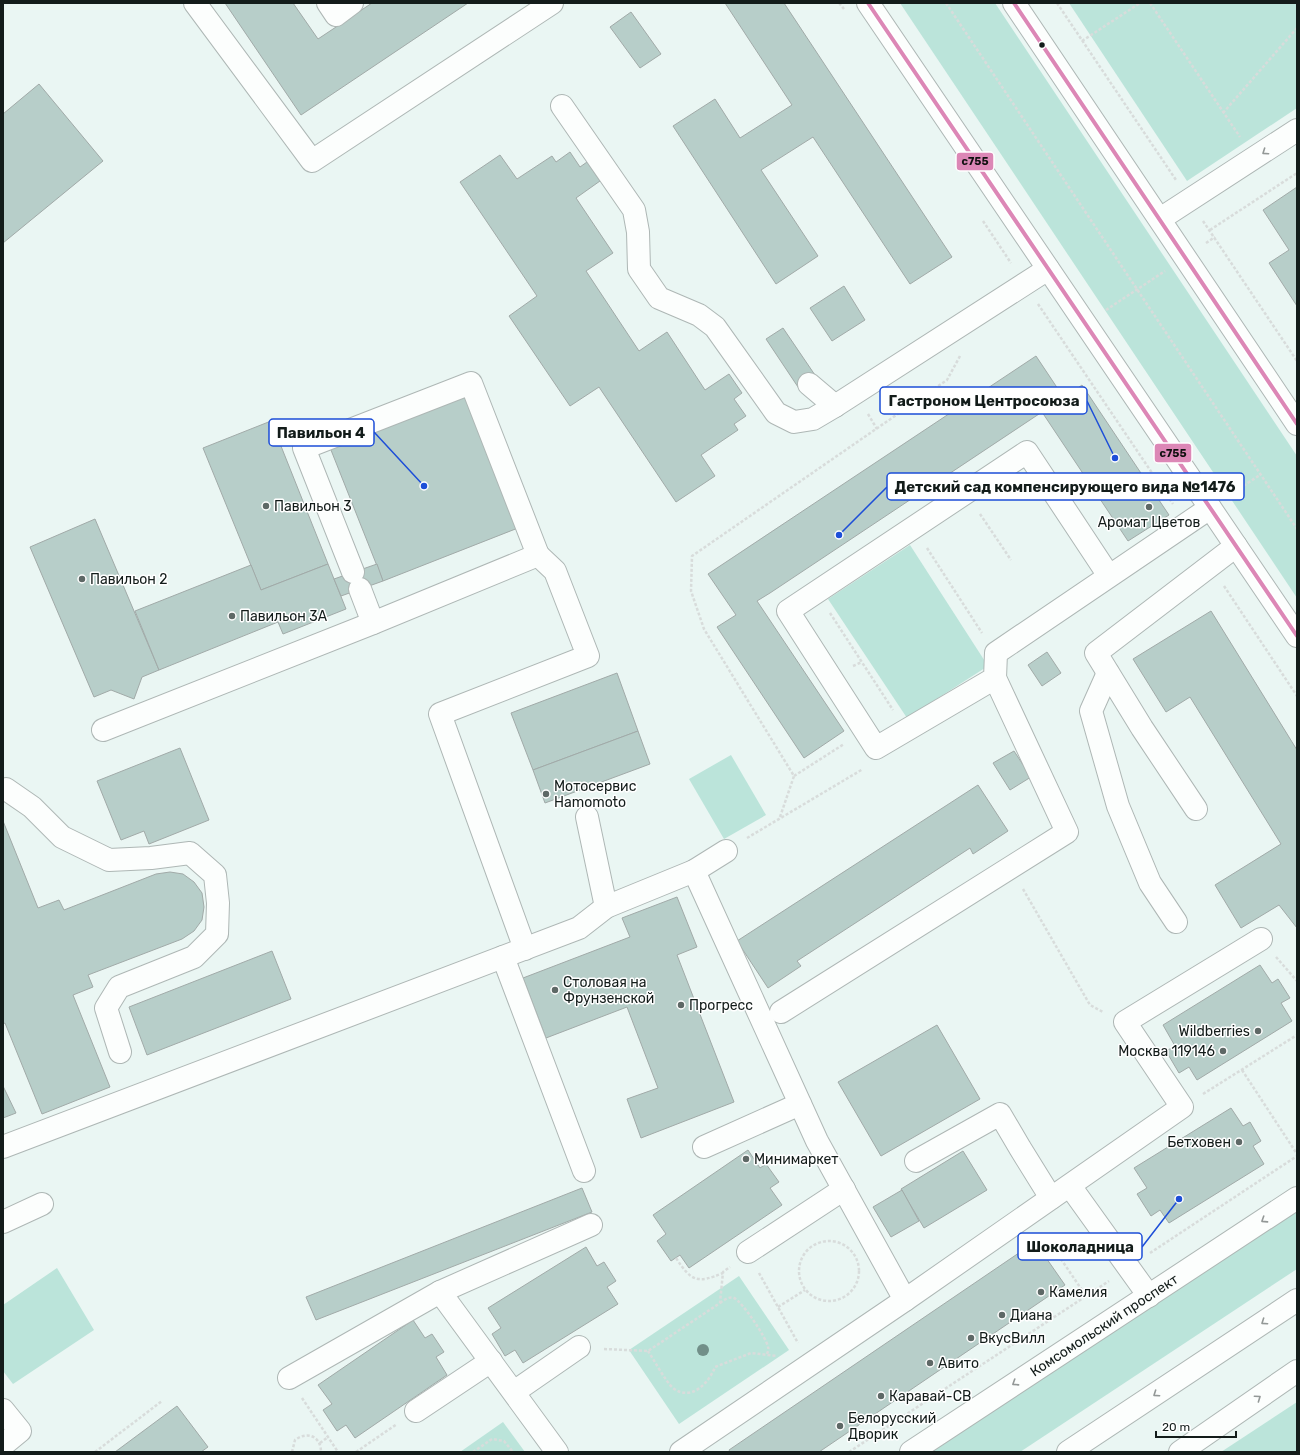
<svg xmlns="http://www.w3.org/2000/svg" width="1300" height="1455" font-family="Rubik,sans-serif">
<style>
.green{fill:#bbe4da}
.building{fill:#b7cec9;stroke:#a1aaa8}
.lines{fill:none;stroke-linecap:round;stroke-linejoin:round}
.minor-casing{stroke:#aeb7b5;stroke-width:24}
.major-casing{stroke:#aeb7b5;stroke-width:24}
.path{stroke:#d8dcdb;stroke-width:2.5;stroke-dasharray:3 2;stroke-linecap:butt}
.minor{stroke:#fcfefd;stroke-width:22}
.major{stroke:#fcfefd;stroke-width:22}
.bus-1-casing{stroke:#fff;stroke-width:7}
.bus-1{stroke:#dc87b6;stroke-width:4}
.tree{fill:#728f89}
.oneway{stroke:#939897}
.bus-dot{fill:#131c1a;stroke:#fff;stroke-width:1.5}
.poi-dot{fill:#5e6866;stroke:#fff;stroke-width:1.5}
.labels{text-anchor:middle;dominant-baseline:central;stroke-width:3;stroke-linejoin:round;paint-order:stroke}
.poi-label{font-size:14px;fill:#131c1a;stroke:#fff;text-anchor:start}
.street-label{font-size:14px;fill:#131c1a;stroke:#fff}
.leader{fill:none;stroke:#1d4ed8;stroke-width:1.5}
.callout-dot{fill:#1d4ed8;stroke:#fff;stroke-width:1.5}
.callout{fill:#fff;stroke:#1d4ed8;stroke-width:1.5}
.callout-label{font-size:15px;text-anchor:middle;font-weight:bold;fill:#131c1a}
.line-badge{stroke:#fff;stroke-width:1.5}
.pale-badge-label{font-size:11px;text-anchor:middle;font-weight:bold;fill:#111}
</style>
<rect width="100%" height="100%" fill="#eaf6f3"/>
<!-- green -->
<g class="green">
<polygon points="900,3 995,3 1297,456 1297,598"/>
<polygon points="1069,3 1297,3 1297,108 1187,181"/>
<polygon points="910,545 988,666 907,718 828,599"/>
<polygon points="731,755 766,815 724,839 689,779"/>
<polygon points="1297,1206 1297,1269 1020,1452 927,1452"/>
<polygon points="57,1268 94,1330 13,1384 3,1371 3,1305"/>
<polygon points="739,1276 789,1350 679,1424 629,1350"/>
<polygon points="1297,1402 1297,1452 1221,1452"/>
<polygon points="503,1422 525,1452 460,1452"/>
</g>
<!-- building -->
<g class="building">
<polygon points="225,3 293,3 318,39 372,3 468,3 301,115"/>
<polygon points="725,3 784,3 952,257 910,284 813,137 761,170 818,256 776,284 673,126 715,99 740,138 792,105"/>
<polygon points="631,12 661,54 640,68 610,27"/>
<polygon points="39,84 103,161 3,243 3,114"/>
<polygon points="570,152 580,167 587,162 600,181 576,198 613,253 586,271 639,351 667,332 705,390 729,374 742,393 734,399 746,416 734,424 738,430 701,455 715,476 676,502 599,387 570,406 509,316 537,296 460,182 500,155 517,179 552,156 556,162"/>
<polygon points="1297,187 1297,306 1269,263 1289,250 1263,210"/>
<polygon points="844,286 865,320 832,341 810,308"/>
<polygon points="783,328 817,378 800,390 766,339"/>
<polygon points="1036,356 1064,398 1082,385 1169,515 1128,541 1042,412 770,593 757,601 844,731 804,758 717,627 736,615 708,574"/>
<polygon points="464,392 518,528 383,581 329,445"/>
<polygon points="271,421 328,564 261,590 203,448"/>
<polygon points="95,519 159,670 142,677 134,699 111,690 94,697 30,547"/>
<polygon points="328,564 346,609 283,634 278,622 159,670 135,611 251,565 261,590"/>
<polygon points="377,564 383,581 341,596 334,579"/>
<polygon points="1211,611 1297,750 1297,928 1279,905 1241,928 1215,885 1281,844 1190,697 1166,712 1133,659"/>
<polygon points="1047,652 1061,673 1042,686 1028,665"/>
<polygon points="617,673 638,731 533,770 511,713"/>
<polygon points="638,731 650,764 545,803 533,770"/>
<polygon points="180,748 209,820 149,844 144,831 121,840 97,781"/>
<polygon points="1014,751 1031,777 1010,790 993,763"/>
<polygon points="978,785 1008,831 973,854 970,848 880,907 797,961 801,966 768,988 737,941"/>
<polygon points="3,821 38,908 59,900 64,910 156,874 170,872 183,874 194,882 202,893 204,907 202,920 194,931 182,939 88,975 93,987 73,995 110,1087 42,1114 5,1023 3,1024"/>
<polygon points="677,897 697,947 677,955 734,1102 641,1138 627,1099 658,1088 627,1007 546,1038 523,978 630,937 622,918"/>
<polygon points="272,951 291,999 147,1055 129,1007"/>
<polygon points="1260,965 1272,983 1278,979 1290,998 1281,1003 1292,1021 1197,1080 1189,1067 1179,1073 1166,1051 1175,1046 1163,1025"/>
<polygon points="937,1025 980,1099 881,1156 838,1082"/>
<polygon points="3,1086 16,1113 3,1118"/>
<polygon points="1231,1108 1243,1126 1250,1122 1261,1141 1253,1146 1264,1164 1169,1223 1160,1210 1151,1216 1137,1194 1147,1188 1134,1168"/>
<polygon points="748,1150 760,1168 766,1164 779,1182 770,1188 782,1205 689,1268 680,1255 671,1261 657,1241 666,1234 653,1215"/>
<polygon points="963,1151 987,1190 924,1228 901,1189"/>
<polygon points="582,1188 592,1212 316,1320 306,1297"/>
<polygon points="902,1190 919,1221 891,1237 873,1207"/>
<polygon points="1035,1242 1065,1285 819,1452 730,1452 729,1450"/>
<polygon points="586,1247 597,1266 604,1262 616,1281 607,1287 618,1304 523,1363 515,1350 505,1356 492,1334 501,1328 488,1308"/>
<polygon points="413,1320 425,1338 432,1334 444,1352 436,1357 447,1375 355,1438 346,1425 337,1431 323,1410 332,1404 318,1385"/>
<polygon points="177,1406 208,1447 201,1452 115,1452"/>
</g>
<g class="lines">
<!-- minor casing -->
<g class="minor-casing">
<g id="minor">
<polyline points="195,3 312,161 552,3"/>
<polyline points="328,3 336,15 352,3"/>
<polyline points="868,3 1297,636"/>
<polyline points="1014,3 1297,424"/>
<polyline points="562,106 634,210 638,232 639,269 659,298 699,315 715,327 776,413 794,422 813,419 835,406 1048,269"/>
<polyline points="1160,219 1297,130"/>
<polyline points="809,384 835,406"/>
<polyline points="1109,576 1027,452 788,611 876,748 995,678 996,653 1210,508"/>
<polyline points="360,589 373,623"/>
<polyline points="1108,673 1091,711 1118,806 1150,883 1176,922"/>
<polyline points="103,730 373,623 538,555 471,383 304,448 353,572"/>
<polyline points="3,790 6,789 32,807 62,837 109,860 151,858 190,853 215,875 218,903 217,934 194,957 119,987 106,1008 120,1052"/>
<polyline points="1196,809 1142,728 1096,653 1236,546"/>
<polyline points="587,817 606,907"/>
<polyline points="694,871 817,1141 905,1300"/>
<polyline points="525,949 440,714 588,656 555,571 538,555"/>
<polyline points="503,957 584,1171"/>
<polyline points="781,1012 1067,832 995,678"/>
<polyline points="3,1147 579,928 606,907 694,871 726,851"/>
<polyline points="704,1147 800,1104"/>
<polyline points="916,1161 1000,1114 1020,1148 1051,1198"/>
<polyline points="1070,1186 1149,1296"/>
<polyline points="3,1222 42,1204"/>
<polyline points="748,1252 844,1189"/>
<polyline points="440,1292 557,1452"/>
<polyline points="289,1378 440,1292 591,1225"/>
<polyline points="514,1392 579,1347"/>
<polyline points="3,1410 20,1431 3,1445"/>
<polyline points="416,1411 491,1361"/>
<polyline points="681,1452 905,1300 1182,1107 1125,1022 1261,939"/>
<path id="s1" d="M911 1452 1297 1198"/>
</g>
</g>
<!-- major casing -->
<g class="major-casing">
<g id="major">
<polyline points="1068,1452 1297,1300"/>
<polyline points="1180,1452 1297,1371"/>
</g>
</g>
<!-- path -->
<g class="path">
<polyline points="839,3 844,9"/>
<polyline points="946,3 1297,529"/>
<polyline points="1057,3 1176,180"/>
<polyline points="1150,3 1240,137"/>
<polyline points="1082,41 1140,3"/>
<polyline points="1223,113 1297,28"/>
<polyline points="983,221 1011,263"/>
<polyline points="1203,221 1297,361"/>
<polyline points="1210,230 1297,173"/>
<polyline points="1206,243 1215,237"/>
<polyline points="1038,304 1173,504"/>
<polyline points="1106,310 1165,271"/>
<polyline points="868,414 877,429"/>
<polyline points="1231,494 1260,475"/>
<polyline points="980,514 1011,560"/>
<polyline points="927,548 982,633"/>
<polyline points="1224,586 1297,696"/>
<polyline points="830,613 893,710"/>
<polyline points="853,666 862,662"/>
<polyline points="794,776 844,744"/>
<polyline points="780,817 794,776 704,629 691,591 692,556 947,380 960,356"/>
<polyline points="747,838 863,769"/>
<polyline points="1023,889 1090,1005 1103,1012"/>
<polyline points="1276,957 1297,981"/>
<polyline points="1242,1070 1297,1154"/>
<polyline points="1203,1094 1297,1035"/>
<polyline points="1044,1234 1086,1296"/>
<circle cx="829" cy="1271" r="30"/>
<polyline points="1150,1253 1297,1156"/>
<path d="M676 1258C691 1281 697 1284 723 1273"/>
<polyline points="759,1273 798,1343"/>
<polyline points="3,1294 4,1294"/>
<path d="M720 1303C724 1300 729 1296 734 1298 742 1301 767 1339 768 1347 769 1349 768 1351 767 1354"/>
<polyline points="778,1307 805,1290"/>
<polyline points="604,1349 648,1351 720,1303 723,1272 730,1267"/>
<path d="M648 1351C654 1360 666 1382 673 1388 691 1402 709 1383 715 1367L751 1353 777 1356"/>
<polyline points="302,1398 338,1452"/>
<polyline points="320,1443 328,1437"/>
<polyline points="95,1452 162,1401"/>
<path d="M292 1452 295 1440C307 1431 321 1436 321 1452"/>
<polyline points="356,1452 397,1424"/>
<polyline points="473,1452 492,1439 504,1441 513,1452"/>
<polyline points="849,1452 1109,1281"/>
</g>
<!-- minor -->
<use href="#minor" class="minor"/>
<!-- major -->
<use href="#major" class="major"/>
<!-- bus-1 casing -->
<g class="bus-1-casing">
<g id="bus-1">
<polyline points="868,3 1297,636"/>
<polyline points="1014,3 1297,424"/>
</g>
</g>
<!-- bus-1 -->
<use href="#bus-1" class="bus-1"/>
</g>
<!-- trees -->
<circle class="tree" cx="703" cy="1350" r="6"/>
<!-- one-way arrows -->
<defs><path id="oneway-chevron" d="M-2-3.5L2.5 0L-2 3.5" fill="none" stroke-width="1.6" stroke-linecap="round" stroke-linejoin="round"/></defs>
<g class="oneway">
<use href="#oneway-chevron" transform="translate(1265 152) rotate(146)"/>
<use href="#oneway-chevron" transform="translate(1264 1220) rotate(147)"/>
<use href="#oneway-chevron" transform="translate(1264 1322) rotate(146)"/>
<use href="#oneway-chevron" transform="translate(1015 1383) rotate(147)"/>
<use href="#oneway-chevron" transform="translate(1156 1394) rotate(146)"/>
<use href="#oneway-chevron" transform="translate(1258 1398) rotate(-35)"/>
</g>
<!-- markers -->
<circle class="bus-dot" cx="1042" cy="45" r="3.5"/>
<g class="poi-dot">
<circle cx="266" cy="506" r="4"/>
<circle cx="1149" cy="507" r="4"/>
<circle cx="82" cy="579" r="4"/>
<circle cx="232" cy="616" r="4"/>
<circle cx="546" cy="794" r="4"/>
<circle cx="555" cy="990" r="4"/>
<circle cx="681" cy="1005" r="4"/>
<circle cx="1258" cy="1031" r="4"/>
<circle cx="1223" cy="1051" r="4"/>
<circle cx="1239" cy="1142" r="4"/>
<circle cx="746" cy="1159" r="4"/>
<circle cx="1041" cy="1292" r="4"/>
<circle cx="1002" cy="1315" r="4"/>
<circle cx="971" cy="1338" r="4"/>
<circle cx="930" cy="1363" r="4"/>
<circle cx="881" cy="1396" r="4"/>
<circle cx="840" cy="1426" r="4"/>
</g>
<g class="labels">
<!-- poi labels -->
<g class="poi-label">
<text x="274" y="506">Павильон 3</text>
<text x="1149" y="522" text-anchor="middle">Аромат Цветов</text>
<text x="90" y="579">Павильон 2</text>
<text x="240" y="616">Павильон 3А</text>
<text x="554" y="786">Мотосервис<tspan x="554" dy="16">Hamomoto</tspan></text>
<text x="563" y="982">Столовая на<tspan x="563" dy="16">Фрунзенской</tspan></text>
<text x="689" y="1005">Прогресс</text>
<text x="1250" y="1031" text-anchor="end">Wildberries</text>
<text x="1215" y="1051" text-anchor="end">Москва 119146</text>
<text x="1231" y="1142" text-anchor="end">Бетховен</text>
<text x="754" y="1159">Минимаркет</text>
<text x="1049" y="1292">Камелия</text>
<text x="1010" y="1315">Диана</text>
<text x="979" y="1338">ВкусВилл</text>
<text x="938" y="1363">Авито</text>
<text x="889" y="1396">Каравай-СВ</text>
<text x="848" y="1418">Белорусский<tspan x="848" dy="16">Дворик</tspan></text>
</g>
<!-- street labels -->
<g class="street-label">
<text stroke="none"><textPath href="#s1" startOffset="231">Комсомольский проспект</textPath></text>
</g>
</g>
<!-- callouts -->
<path class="leader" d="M1115 458L1087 401M424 486L374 432M839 535L887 487M1179 1199L1142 1247"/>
<g class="callout-dot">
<circle cx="1115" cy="458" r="4"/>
<circle cx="424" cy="486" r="4"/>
<circle cx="839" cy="535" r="4"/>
<circle cx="1179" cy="1199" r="4"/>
</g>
<g class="callout">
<rect x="880" y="387" width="207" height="27" rx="4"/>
<rect x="269" y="419" width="105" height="27" rx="4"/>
<rect x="887" y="473" width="357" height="27" rx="4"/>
<rect x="1018" y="1233" width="124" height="27" rx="4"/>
</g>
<g class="callout-label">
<text x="984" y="406">Гастроном Центросоюза</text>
<text x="321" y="438">Павильон 4</text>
<text x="1065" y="492">Детский сад компенсирующего вида №1476</text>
<text x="1080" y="1252">Шоколадница</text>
</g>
<g class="line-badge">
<rect x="956" y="152" width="38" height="19" rx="4" fill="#dc87b6"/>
<rect x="1154" y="443" width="38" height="20" rx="4" fill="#dc87b6"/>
</g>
<g class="pale-badge-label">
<text x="975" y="165">с755</text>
<text x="1173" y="457">с755</text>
</g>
<!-- border -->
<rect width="1300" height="1455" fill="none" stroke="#131c1a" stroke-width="8"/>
<!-- scale -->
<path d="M1156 1431v6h80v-6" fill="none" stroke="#131c1a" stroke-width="2"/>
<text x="1162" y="1431" font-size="12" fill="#131c1a" stroke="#ffffff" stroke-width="3" paint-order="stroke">20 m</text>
</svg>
